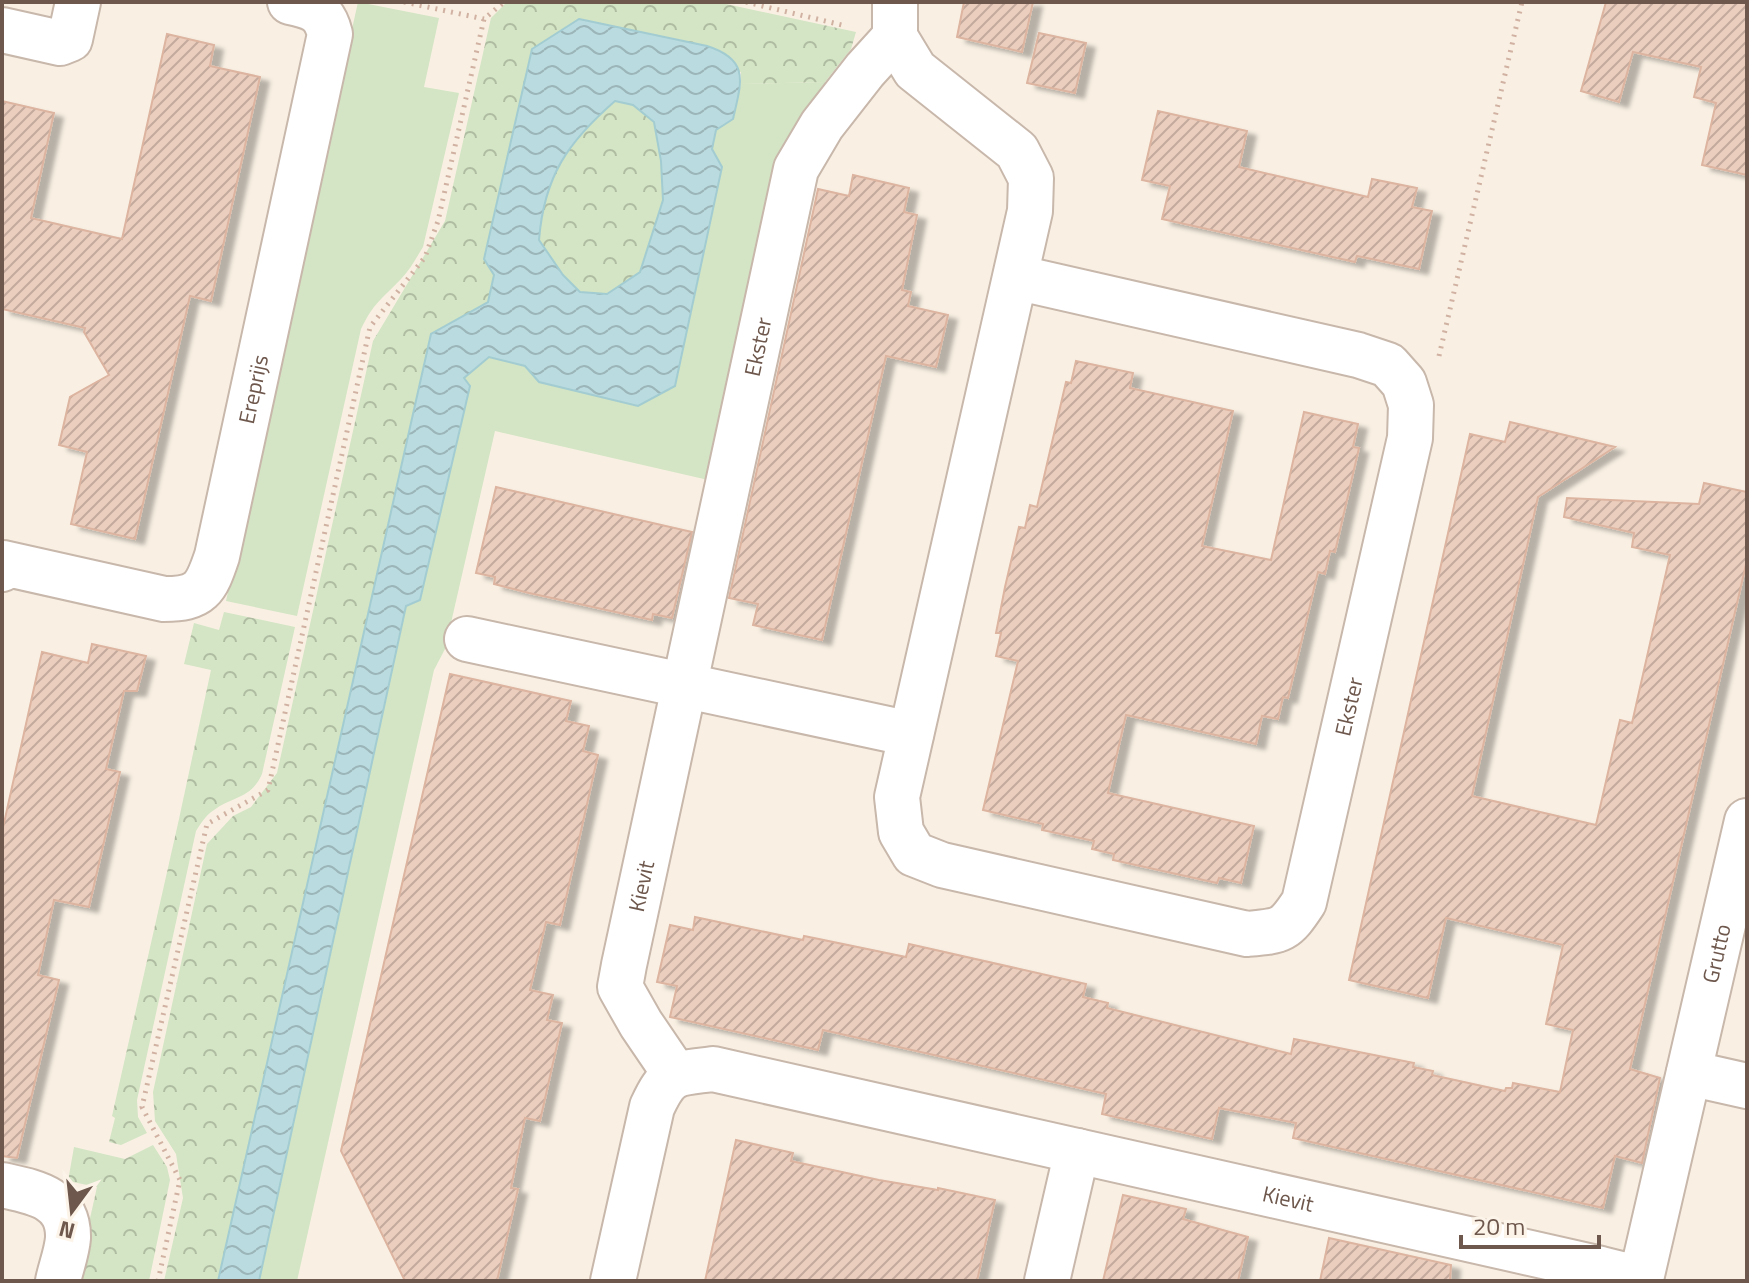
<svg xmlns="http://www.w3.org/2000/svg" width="1749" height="1283" font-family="'Titillium Web',sans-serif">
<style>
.grass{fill:#d3e5c4}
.forest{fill:url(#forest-crowns)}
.water{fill:url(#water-waves);stroke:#a2ccd1;stroke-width:2;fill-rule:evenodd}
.building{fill:url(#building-hatch);stroke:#dcb4a0;stroke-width:2;filter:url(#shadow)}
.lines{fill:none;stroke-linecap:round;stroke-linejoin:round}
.minor-casing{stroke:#c8b7ab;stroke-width:48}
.path{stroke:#d0b1a2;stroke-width:5;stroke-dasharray:2 6;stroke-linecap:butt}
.minor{stroke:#fff;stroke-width:44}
.labels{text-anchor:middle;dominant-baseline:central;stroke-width:6;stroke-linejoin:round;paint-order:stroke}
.street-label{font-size:22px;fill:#6e574c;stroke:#fdf4e9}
</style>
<defs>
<pattern id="forest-crowns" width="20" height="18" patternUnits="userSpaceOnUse" patternTransform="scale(2)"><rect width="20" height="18" fill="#d3e5c4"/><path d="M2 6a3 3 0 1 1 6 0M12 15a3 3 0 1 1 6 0" fill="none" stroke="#afbca1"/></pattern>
<pattern id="water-waves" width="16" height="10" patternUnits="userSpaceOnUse" patternTransform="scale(2)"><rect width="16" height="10" fill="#badce0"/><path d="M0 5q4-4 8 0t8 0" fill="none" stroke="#9bb5b8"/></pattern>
<pattern id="building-hatch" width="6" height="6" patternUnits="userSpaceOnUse" patternTransform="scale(2)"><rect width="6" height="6" fill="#ebcebe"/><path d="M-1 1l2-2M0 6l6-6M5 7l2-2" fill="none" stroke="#c3aa9d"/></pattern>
<filter id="shadow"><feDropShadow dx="9" dy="5" stdDeviation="2" flood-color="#0004"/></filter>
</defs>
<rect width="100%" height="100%" fill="#f9f0e3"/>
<!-- grass -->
<g class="grass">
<path d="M358 2 439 18 424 87 459 93 423 247C416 258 410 270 401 279 382 299 374 302 361 329L297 616 226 601Z"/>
<polygon points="825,82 837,92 717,482 495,431 445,649 434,670 297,1281 259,1281 406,606 420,600 463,378 489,357 525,366 539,382 638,406 716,130 733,119 741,84"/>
</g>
<!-- forest -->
<g class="forest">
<polygon points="507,2 717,2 856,32 851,49 825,82 741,84 741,72 579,19 494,275 488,302 431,334 218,1281 164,1281 183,1198 176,1154 155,1121 153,1092 207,844 233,816 251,807 277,773 373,341 445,221 491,18"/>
<path d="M615 100 633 105 654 122 661 161 663 200 640 272 607 294 580 292 563 275 539 240C540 229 540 218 542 208 555 160 580 134 615 100Z"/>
<path d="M224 612 295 627 262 774C251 799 233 796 214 810 206 815 201 823 196 831L137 1100 138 1117 147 1133 121 1145 109 1142 115 1118 112 1116 179 819 211 670 184 664 194 623 219 630Z"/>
<polygon points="153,1145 167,1167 170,1180 149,1281 76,1281 97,1187 68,1181 74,1147 125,1159"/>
</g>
<!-- water -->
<path class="water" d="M579 19 707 46C751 60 741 83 733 119L716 130 712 149 722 167 675 386 638 406 539 382 525 366 489 357 464 378 470 386 420 600 406 606 259 1281H218L431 334 488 302 494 275 484 259 532 49ZM615 101 633 105 654 122 661 161 663 200 640 272 607 294 580 292 563 275 539 240C544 176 568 142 615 101Z"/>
<!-- building -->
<g class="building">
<polygon points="964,2 1033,2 1022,52 957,37"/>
<polygon points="1606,2 1747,2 1747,175 1702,165 1716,103 1694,97 1701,67 1633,52 1619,102 1581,91"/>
<polygon points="1039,33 1086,43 1075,93 1027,83"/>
<polygon points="167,34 214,45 210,66 260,77 211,301 190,296 135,539 71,524 87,452 59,445 70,397 109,375 84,332 85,328 2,309 2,101 54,113 31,218 122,239"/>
<polygon points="1158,111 1247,131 1239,167 1368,197 1372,179 1417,188 1412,207 1432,211 1419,269 1357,256 1355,262 1162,219 1170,186 1142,180"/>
<polygon points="853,175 909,188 904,212 917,215 902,290 911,292 908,306 948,315 936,367 886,356 822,640 753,625 758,604 729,598 818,189 849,196"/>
<polygon points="1076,361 1133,373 1130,388 1233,411 1202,546 1271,560 1304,412 1358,424 1353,447 1359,448 1335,552 1330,551 1325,574 1318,572 1288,698 1283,697 1278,719 1262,716 1256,744 1126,715 1108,793 1254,826 1241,883 1219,878 1217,883 1113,860 1114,854 1092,849 1094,841 1042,830 1043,824 983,810 1018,661 996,656 1001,633 996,633 1005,587 1019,527 1025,528 1030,505 1037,507 1066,382 1071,383"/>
<polygon points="1510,422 1615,447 1538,497 1472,796 1596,825 1620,720 1632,723 1670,555 1632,547 1634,533 1564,517 1567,498 1699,504 1704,483 1747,492 1747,560 1630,1069 1660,1078 1642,1163 1615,1156 1603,1208 1293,1138 1296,1123 1219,1108 1212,1139 1102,1114 1106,1094 823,1030 818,1050 670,1017 677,986 657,982 670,925 693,930 695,917 803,940 804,936 906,957 909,944 1086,984 1083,997 1108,1003 1107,1008 1291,1054 1294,1039 1414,1063 1413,1067 1433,1071 1432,1075 1505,1091 1506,1088 1512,1088 1513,1083 1560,1092 1573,1030 1546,1024 1563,945 1446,918 1428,998 1349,980 1470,434 1505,442"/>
<polygon points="496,487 692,532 672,618 653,614 652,620 529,593 494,584 495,577 476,573"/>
<polygon points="92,644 146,656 137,691 124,691 106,769 120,772 89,907 54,900 38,975 59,980 17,1158 2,1156 2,832 42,652 88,663"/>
<polygon points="450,674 571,701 566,721 589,726 583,751 598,755 560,925 546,922 530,990 553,995 547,1020 562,1023 540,1121 525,1118 511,1188 518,1189 497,1281 405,1281 341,1151"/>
<polygon points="736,1140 793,1153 791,1161 879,1180 938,1190 938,1188 995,1200 977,1281 705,1281"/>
<polygon points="1123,1195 1186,1209 1183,1219 1248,1237 1238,1281 1103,1281"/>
<polygon points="1329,1238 1451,1265 1450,1281 1320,1281"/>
</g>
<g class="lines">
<!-- minor casing -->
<g class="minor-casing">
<g id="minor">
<path id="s1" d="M895 2V37L915 70 1017 151 1031 178 1030 211 1015 277 897 797 901 832 914 854 942 865 1247 934C1282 931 1285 931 1304 902L1410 438 1411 405 1404 383 1388 365 1358 355 1015 277"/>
<polyline points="2,30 60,43 70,39 78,2"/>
<path id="s2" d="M2 569 3 563 164 599C201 599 206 589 217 556L330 34C324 10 313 7 290 2"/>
<polyline points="467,639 911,734"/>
<polyline points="1689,1073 1747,1086"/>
<path id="s3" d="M675 1074 641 1024 620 987 624 965 796 169 822 125 865 70 895 37"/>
<path d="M2 1185C33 1192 69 1197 68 1238 67 1252 61 1267 58 1281"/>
<path id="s4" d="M613 1281 652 1107C669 1070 676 1074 713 1069L1601 1269 1641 1279 1747 821"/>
<polyline points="1047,1281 1077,1151"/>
</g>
</g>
<!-- path -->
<g class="path">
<polyline points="404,2 484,19"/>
<polyline points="746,2 846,26"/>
<polyline points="1439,356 1522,2"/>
<polyline points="158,1281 180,1180 142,1107 207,824 268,790 370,327 425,257 438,221 484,19 504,2"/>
</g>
<!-- minor -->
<use href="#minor" class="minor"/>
</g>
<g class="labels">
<!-- street labels -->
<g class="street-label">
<text stroke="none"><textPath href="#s3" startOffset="758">Ekster</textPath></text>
<text stroke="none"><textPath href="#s2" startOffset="418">Ereprijs</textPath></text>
<text stroke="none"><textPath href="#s1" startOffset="1542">Ekster</textPath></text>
<text stroke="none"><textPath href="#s3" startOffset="206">Kievit</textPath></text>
<text stroke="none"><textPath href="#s4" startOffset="1542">Grutto</textPath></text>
<text stroke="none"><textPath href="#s4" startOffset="846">Kievit</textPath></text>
</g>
</g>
<!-- border -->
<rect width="1749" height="1283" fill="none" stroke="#6e574c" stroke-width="8"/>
<!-- north arrow -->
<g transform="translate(72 1211) rotate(195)" stroke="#fdf4e9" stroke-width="6" paint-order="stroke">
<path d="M0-6L14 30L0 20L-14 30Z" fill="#6e574c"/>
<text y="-12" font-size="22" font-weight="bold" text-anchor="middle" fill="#6e574c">N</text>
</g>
<!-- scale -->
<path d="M1461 1235v12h138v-12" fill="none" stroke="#6e574c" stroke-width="4"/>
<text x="1473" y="1235" font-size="24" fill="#6e574c" stroke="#fdf4e9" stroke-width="6" paint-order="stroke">20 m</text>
</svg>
